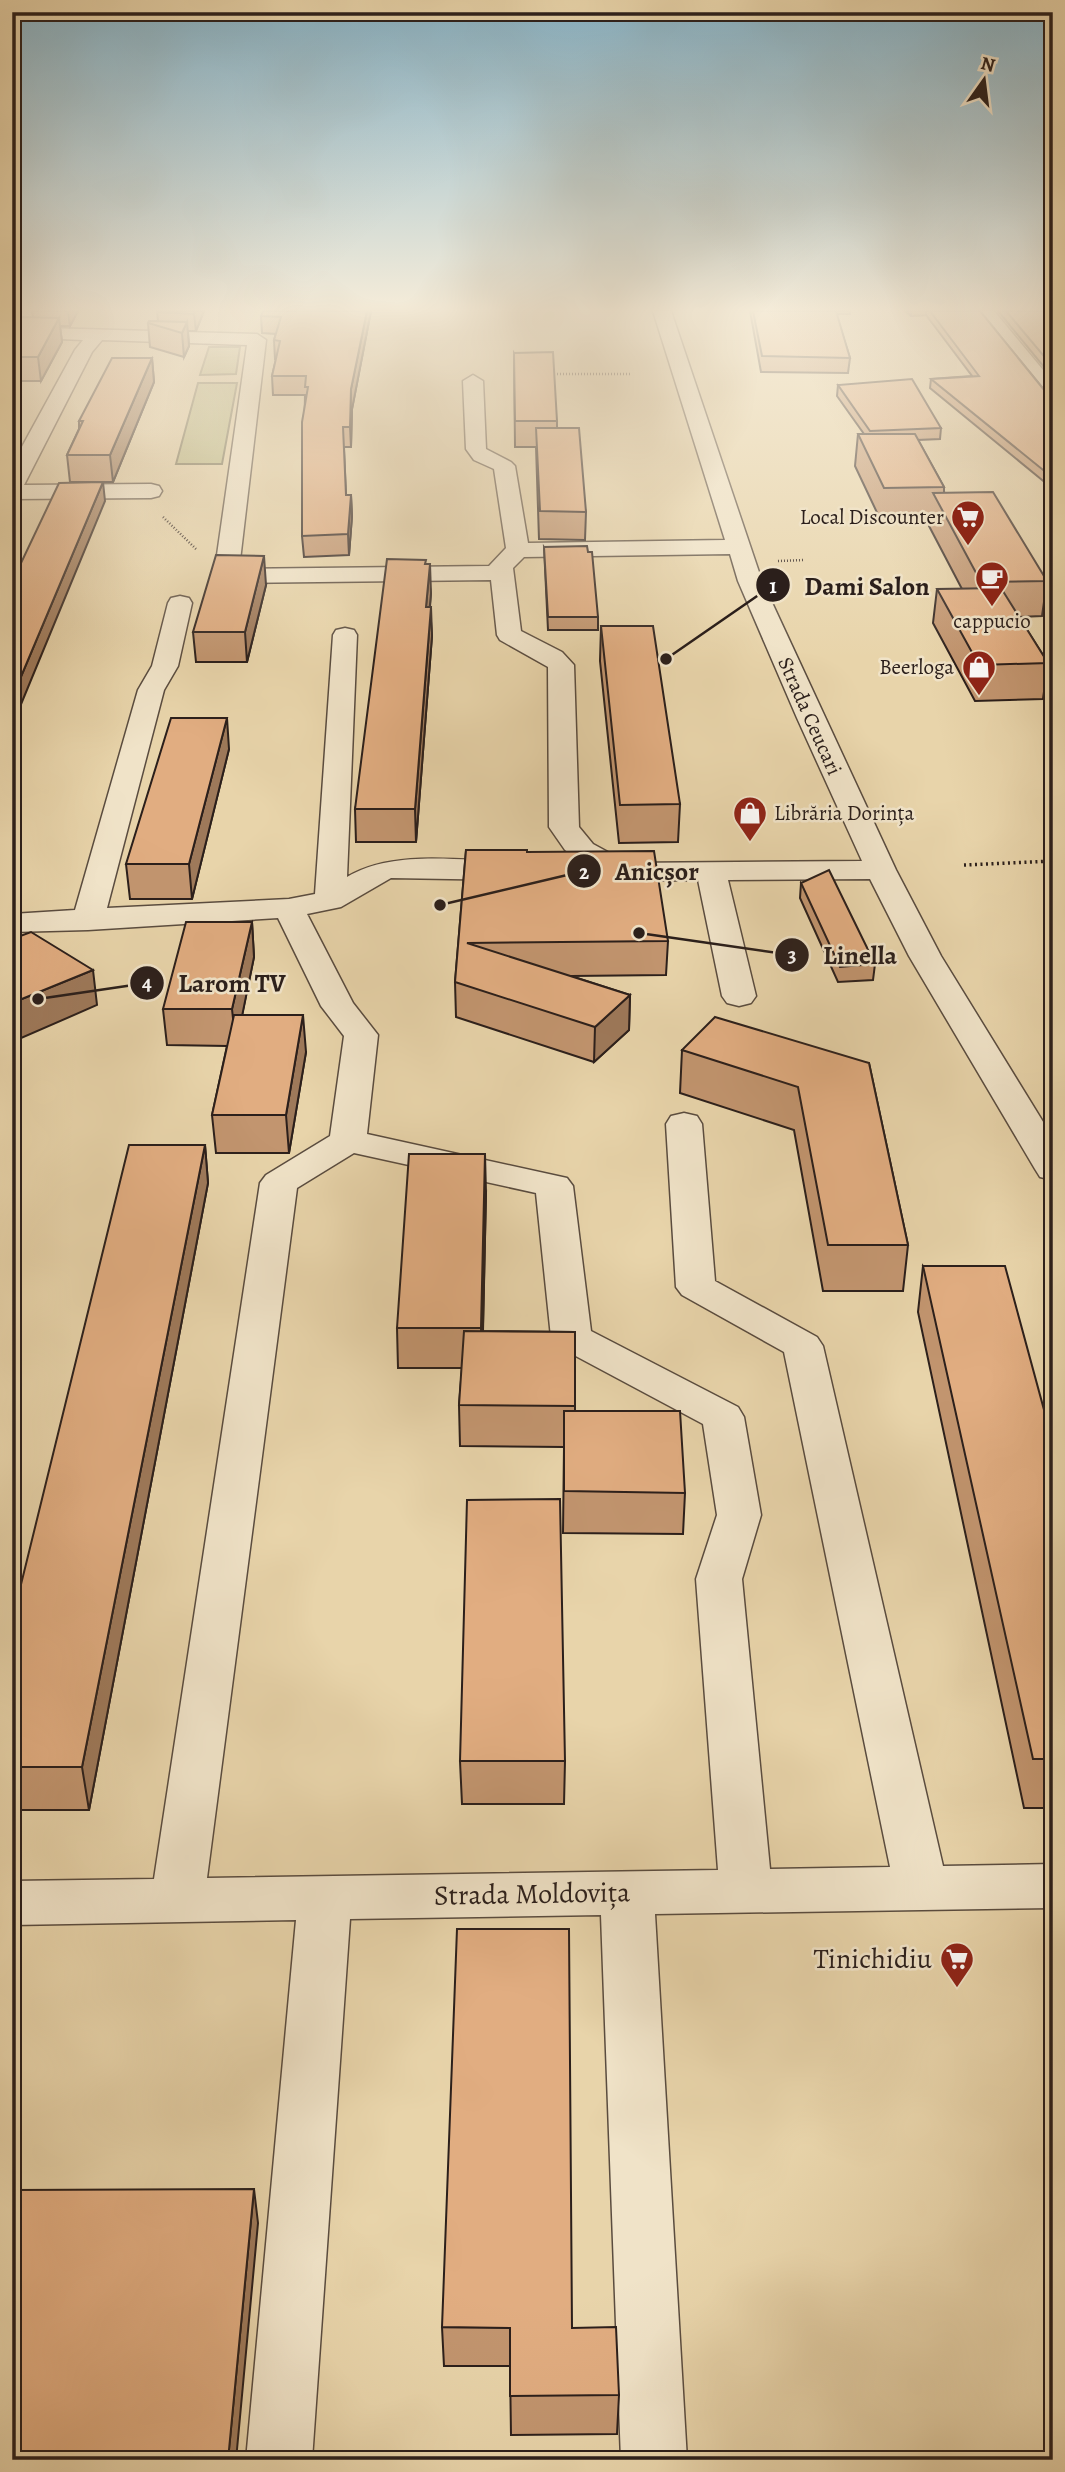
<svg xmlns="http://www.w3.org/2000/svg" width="1065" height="2472" font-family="Alegreya,serif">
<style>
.green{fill:#bdbb84;stroke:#746d50;stroke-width:2}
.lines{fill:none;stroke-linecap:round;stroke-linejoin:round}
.minor-casing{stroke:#5a4c3f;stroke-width:3}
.path-far1{stroke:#2b1f1b;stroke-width:2.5;stroke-dasharray:1 2;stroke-linecap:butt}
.path{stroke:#2b1f1b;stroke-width:3.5;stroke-dasharray:2 3.5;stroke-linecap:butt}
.minor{fill:#f0e3c8;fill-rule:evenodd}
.wall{fill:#c2956f;stroke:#2b1f1b;stroke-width:2}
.shaded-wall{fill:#9e795a;stroke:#2b1f1b;stroke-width:2}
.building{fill:#e1ad81;stroke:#2b1f1b;stroke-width:2}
.labels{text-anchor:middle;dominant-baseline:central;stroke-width:5;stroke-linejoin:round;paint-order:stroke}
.far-poi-label{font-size:21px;fill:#2b1f1b;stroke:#f0e3c8;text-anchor:end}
.far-street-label{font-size:21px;fill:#2b1f1b;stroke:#f0e3c8}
.near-street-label{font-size:28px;fill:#2b1f1b;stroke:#f0e3c8}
.near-poi-label{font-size:28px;fill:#2b1f1b;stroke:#f0e3c8;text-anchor:end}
.leader{fill:none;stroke:#2b1f1b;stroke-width:2.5}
.callout-dot{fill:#2b1f1b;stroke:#f0e3c8;stroke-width:2.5}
.mark-label{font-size:21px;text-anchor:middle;font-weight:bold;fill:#fff}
.callout-label{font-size:26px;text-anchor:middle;font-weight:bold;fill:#2b1f1b;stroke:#f0e3c8;stroke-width:5;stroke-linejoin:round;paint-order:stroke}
</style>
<rect width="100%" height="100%" fill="#e8d4aa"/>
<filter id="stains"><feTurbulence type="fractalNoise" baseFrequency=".00286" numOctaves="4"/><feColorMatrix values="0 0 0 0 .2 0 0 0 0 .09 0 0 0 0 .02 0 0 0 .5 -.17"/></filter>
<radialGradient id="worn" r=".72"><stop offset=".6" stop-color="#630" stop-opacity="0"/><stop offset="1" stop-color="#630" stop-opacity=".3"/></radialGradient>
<!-- green -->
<g class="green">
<polygon points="209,347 240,347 236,374 200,375"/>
<polygon points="198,383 237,383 222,464 176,464"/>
</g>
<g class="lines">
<!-- minor casing -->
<g class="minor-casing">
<g id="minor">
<path d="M653 311H671L762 581 896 870 941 956 1053 1138V1180L1040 1177 1035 1169 909 956 870 879 728 880 756 996 751 1003 739 1006 727 1003 722 996 698 880 607 881 596 878 592 872 593 870 565 850 549 827 548 667 500 640 497 635 491 580 226 583 218 581 214 576 247 345 102 340 92 352 24 485 151 484 159 486 162 491 159 496 151 498 12 499V465L75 350 83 340 12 337V327L257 334 266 340 239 569 489 566 506 548 494 469 474 460 466 449 463 381 473 375 483 381 486 449 511 462 515 466 528 543 725 540ZM730 554 738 581 797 718 862 861 628 863 593 844 579 827 574 665 562 652 521 631 513 568 524 557Z"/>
<polygon points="975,311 994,311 1053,382 1053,401 1046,399"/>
<path d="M180 596 189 598 192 603 178 666 164 690 107 908 289 899 315 894 333 635 336 630 345 628 354 630 357 635 347 877C394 849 462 861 516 862L527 865 531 871 527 877 516 880 391 878 341 907 307 914 353 1003 378 1035 367 1134 567 1178 573 1186 591 1331 738 1407 744 1417 761 1515 742 1579 770 1869 890 1867 784 1352 682 1295 676 1287 666 1124 671 1116 684 1113 697 1116 702 1124 715 1281 817 1337 823 1346 943 1866 1053 1864V1908L655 1914 687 2460H621L601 1915 350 1919 312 2460H246L296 1920 12 1925V1881L154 1879 260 1183 266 1175 330 1136 344 1036 321 1006 278 918 88 930 12 932V914L75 910 138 690 152 666 168 603 171 598ZM354 1153 536 1193 551 1337 557 1346 703 1424 717 1515 696 1579 718 1870 207 1878 297 1188Z"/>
</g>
</g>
<!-- path-far1 -->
<g class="path-far1">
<polyline points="551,374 630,374"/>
<polyline points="163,517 196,549"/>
<polyline points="778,561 805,560"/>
</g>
<!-- path -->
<polyline class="path" points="964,865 1053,861"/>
<!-- minor -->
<use href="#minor" class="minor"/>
</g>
<!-- wall -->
<g class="wall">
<polygon points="32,311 78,311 70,326 60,326 62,342 41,381 12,381 12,327 33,317"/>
<polygon points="157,311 204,311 196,331 188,331 189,346 184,357 150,347 148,323 158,321"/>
<polygon points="371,311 352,409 351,447 344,447 346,495 351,495 352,516 349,555 304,557 302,536 305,395 273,395 272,376 276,359 275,359 274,340 276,334 262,333 261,316"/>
<polygon points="750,311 850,311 850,314 836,314 850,358 848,373 761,372"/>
<polygon points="905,311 980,311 1045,391 1053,393 1053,489 930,388 931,379 972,376 926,315 911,316"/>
<polygon points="998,311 1053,311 1053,378"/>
<polygon points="514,353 557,421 557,428 586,512 585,540 539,539 536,447 515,447"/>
<polygon points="152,358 154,382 113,482 70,482 67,455 79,429 79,421"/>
<polygon points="838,385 941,428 940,439 918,440 944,487 944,492 1047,581 1042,616 1019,617 1048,663 1043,699 975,701 933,623 937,589 962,589 929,526 930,520 881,521 855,466 858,434 864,434 837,396"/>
<polygon points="544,547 598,617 598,630 548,630"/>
<polygon points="426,564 431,593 430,607 432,636 416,842 356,842 355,809"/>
<polygon points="266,585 247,662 196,662 193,632"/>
<polygon points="601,626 680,804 678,842 619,843 600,661"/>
<polygon points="229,749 192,899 130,899 126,864"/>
<polygon points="466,850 527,852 668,941 666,975 571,976 630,995 629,1030 594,1062 456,1017 455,982"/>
<polygon points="801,883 875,964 873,980 838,982 800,898"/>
<polygon points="252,922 254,957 242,1015 306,1052 289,1153 216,1153 212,1115 227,1046 167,1045 163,1009"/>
<polygon points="682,1050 869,1063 908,1245 903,1291 823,1291 794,1130 680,1093"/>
<polygon points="205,1145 208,1183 89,1810 12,1810 12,1621"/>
<polygon points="486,1193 483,1331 575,1332 575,1411 685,1493 683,1534 563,1533 564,1447 460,1446 459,1405 462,1368 398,1368 397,1328"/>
<polygon points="923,1266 1053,1443 1053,1808 1024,1808 918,1312"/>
<polygon points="460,1761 565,1761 564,1804 462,1804"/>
<polygon points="442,2327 572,2328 619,2395 617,2434 511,2435 510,2366 444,2366"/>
</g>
<!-- shaded-wall -->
<g class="shaded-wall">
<polygon points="68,311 78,311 70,326"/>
<polygon points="195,311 204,311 196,331 194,314"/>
<polygon points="367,311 371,311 352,409 351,447 350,427 351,389"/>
<polygon points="911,311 926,311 926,315 911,316"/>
<polygon points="59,318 62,342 41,381 38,357"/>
<polygon points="187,322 189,346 184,357 182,333"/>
<polygon points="152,358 154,382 113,482 110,455"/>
<polygon points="103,482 105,501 12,726 12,698"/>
<polygon points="351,495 352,516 349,555 348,534"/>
<polygon points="264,556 266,585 247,662 245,632"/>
<polygon points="430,564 431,593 427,636 426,607"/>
<polygon points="431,607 432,636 416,842 415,809"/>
<polygon points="227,718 229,749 192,899 189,864"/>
<polygon points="252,922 254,957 236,1046 232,1009"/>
<polygon points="93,970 97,1005 12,1042 12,1003"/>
<polygon points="630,995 629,1030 594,1062 595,1027"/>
<polygon points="303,1015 306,1052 289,1153 286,1115"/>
<polygon points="205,1145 208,1183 89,1810 82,1767"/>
<polygon points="485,1154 486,1193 482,1368 481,1328"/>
<polygon points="254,2189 258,2223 236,2460 228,2460"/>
</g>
<!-- building -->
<g class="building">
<polygon points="157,311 195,311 194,314 157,312"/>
<polygon points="263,311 367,311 351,389 350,427 343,427 346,495 351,495 348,534 302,536 302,422 308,387 305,387 306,376 272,376 280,341 274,340 281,317 261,316"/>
<polygon points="753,311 836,311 850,358 762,356"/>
<polygon points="930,311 980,311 1045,391 1053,393 1053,478 931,379 979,376"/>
<polygon points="1006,311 1053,311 1053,367"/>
<polygon points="20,317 59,318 38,357 12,357 12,327"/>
<polygon points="149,321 187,322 182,333 148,323"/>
<polygon points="553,352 557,421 515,421 514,353"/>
<polygon points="112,358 152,358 110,455 67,455 83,421 79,421"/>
<polygon points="912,379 941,428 870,431 838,385"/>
<polygon points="536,428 579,428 586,512 540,511"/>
<polygon points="858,434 915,434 944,487 884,488"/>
<polygon points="103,482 12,698 12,582 59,483"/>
<polygon points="993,492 1047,581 981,582 933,493"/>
<polygon points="587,546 588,552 592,552 598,617 548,617 544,547"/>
<polygon points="216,555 264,556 245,632 193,632"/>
<polygon points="387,559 426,560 425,564 430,564 426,607 431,607 415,809 355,809"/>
<polygon points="1001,588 1048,663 979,665 937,589"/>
<polygon points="601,626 653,626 680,804 620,805"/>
<polygon points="171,718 227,718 189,864 126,864"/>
<polygon points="466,850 527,850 527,852 654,851 668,941 467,943 630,995 595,1027 455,982"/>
<polygon points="829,870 875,964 840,967 801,883"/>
<polygon points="186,922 252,922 232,1009 163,1009"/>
<polygon points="31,932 93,970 12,1003 12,939"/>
<polygon points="234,1015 303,1015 286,1115 212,1115"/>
<polygon points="715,1017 869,1063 908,1245 828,1245 798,1087 682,1050"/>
<polygon points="129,1145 205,1145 82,1767 12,1767 12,1621"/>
<polygon points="409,1154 485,1154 481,1328 397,1328"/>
<polygon points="923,1266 1005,1266 1053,1443 1053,1759 1033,1759"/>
<polygon points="464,1331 575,1332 575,1406 459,1405"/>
<polygon points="564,1411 680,1411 685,1493 564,1491"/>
<polygon points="560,1499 565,1761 460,1761 467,1500"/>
<polygon points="457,1929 569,1929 572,2328 616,2327 619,2395 510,2396 510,2328 442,2327"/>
<polygon points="254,2189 228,2460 12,2460 12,2190"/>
</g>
<!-- sky -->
<linearGradient id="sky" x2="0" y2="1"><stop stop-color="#88b6cc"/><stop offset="0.47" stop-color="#f5ecd9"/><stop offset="1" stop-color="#f5ecd9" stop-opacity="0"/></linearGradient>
<rect width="1065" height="658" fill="url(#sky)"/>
<!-- icons -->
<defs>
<g id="supermarket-pin" transform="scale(1.75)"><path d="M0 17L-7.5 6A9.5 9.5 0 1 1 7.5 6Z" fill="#8f2418" stroke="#f0e3c8"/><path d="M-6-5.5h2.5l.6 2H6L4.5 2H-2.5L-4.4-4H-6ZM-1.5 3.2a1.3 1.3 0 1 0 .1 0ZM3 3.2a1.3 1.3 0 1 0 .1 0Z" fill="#fff"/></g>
<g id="cafe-pin" transform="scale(1.75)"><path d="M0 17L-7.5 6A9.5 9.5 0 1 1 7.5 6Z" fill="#8f2418" stroke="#f0e3c8"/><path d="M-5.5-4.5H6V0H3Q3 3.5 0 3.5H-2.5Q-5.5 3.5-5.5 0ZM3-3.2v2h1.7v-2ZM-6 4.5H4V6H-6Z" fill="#fff"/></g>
<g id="shop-pin" transform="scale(1.75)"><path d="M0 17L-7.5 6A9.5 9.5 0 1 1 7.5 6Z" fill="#8f2418" stroke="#f0e3c8"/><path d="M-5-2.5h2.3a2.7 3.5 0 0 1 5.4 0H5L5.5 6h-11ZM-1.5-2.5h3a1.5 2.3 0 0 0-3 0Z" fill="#fff"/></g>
</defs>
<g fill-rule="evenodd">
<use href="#supermarket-pin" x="968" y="517"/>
<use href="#cafe-pin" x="992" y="578"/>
<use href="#shop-pin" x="979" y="667"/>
<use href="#shop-pin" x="750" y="813"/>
<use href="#supermarket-pin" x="957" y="1959"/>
</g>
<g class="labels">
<!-- far-poi labels -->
<g class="far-poi-label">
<text x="944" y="517">Local Discounter</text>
<text x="992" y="621" text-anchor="middle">cappucio</text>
<text x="954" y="667">Beerloga</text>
<text x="774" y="813" text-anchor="start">Librăria Dorința</text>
</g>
<!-- far-street labels -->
<g class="far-street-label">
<text transform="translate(810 716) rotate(66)">Strada Ceucari</text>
</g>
<!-- near-street labels -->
<g class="near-street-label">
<text transform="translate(532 1894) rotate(-1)">Strada Moldovița</text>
</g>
<!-- near-poi labels -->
<g class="near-poi-label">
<text x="932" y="1959">Tinichidiu</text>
</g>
</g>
<!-- callouts -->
<path class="leader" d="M666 659L773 585M440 905L584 871M639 933L792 955M38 999L147 983"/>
<g class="callout-dot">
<circle cx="666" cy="659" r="7"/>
<circle cx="440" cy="905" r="7"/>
<circle cx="639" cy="933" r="7"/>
<circle cx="38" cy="999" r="7"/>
<circle cx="773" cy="585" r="18"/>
<circle cx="584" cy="871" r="18"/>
<circle cx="792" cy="955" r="18"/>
<circle cx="147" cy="983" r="18"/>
</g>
<g class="mark-label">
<text x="773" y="593">1</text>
<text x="584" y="879">2</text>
<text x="792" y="962">3</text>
<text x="147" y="990">4</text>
</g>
<g class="callout-label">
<text x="867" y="595">Dami Salon</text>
<text x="657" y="880">Anicșor</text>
<text x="860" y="964">Linella</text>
<text x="232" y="992">Larom TV</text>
</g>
<!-- margin -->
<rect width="1065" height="2472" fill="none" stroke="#e8d4aa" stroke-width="42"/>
<rect x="14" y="14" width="1037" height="2444" fill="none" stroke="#2b1f1b" stroke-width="3.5"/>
<rect x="21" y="21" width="1023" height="2430" fill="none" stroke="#2b1f1b" stroke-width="2"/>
<!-- north arrow -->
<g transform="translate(984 80) rotate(14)" stroke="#f0e3c8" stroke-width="5" paint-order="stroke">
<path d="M0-5L12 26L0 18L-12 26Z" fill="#2b1f1b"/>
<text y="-10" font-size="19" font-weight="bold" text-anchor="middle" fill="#2b1f1b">N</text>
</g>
<rect width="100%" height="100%" filter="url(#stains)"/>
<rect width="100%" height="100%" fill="url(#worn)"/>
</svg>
